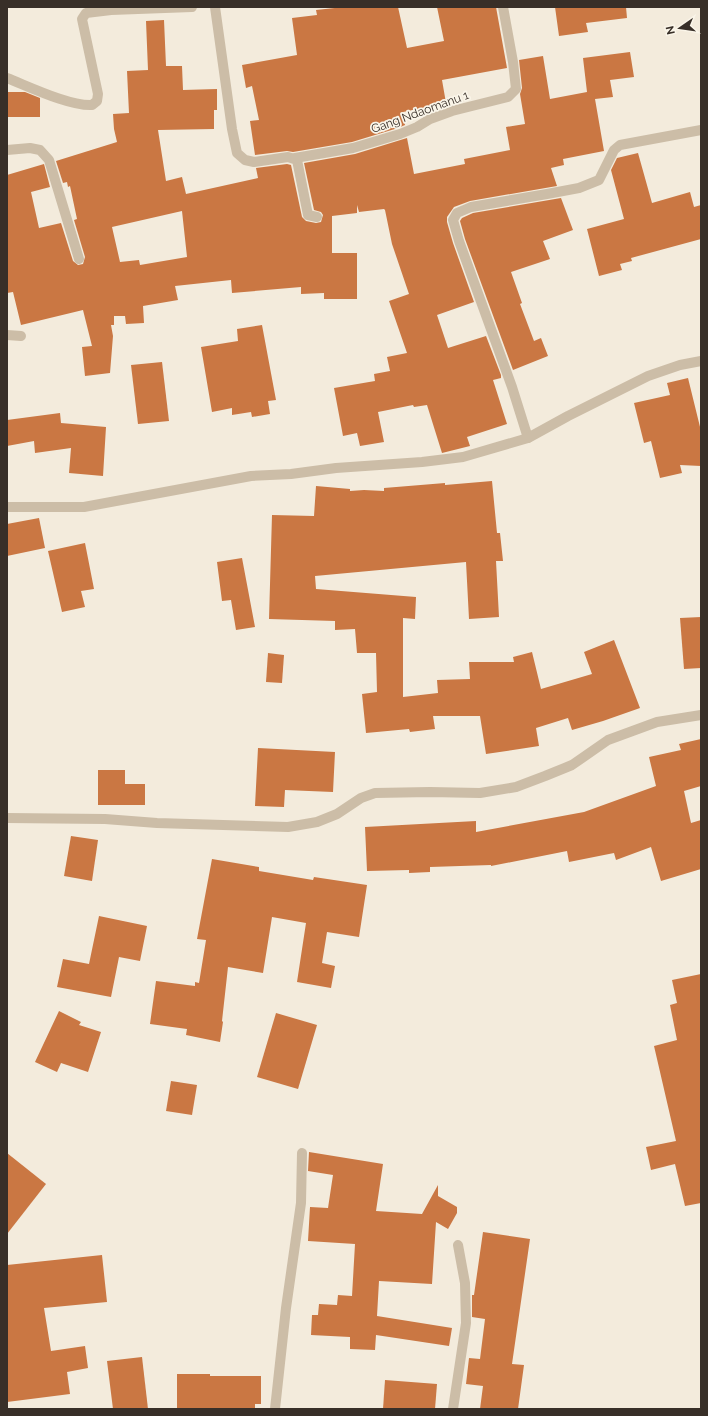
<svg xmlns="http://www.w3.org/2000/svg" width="708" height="1416" font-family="Raleway,sans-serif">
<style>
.building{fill:#ca7743;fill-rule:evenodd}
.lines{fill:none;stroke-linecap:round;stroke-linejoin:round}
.street{stroke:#ccbda7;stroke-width:10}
.labels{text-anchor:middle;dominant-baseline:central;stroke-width:3.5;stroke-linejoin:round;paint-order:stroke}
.street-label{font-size:12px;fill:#382f28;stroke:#faf5e9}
</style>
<rect width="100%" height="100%" fill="#f3ebdc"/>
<!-- building -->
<g class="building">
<polygon points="344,7 398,7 407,48 444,41 437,7 496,7 507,68 442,80 446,103 403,112 405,125 398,128 352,142 293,152 287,151 255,155 250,121 259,120 252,86 246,88 242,65 297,55 292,18 317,15 316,10"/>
<polygon points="555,7 626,7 627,18 586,23 588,32 559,36"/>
<path d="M164 20 166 66H182L183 90 217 89V110H214V129L158 130 166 181 182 177 186 194 258 178 256 168 287 164 291 165 302 217 306 221 316 223 321 222 323 215 321 212 314 210 304 163 355 154 407 138 414 174 465 164 464 159 510 150 506 127 525 124 520 94 522 88 519 60 543 56 550 99 587 92 583 58 630 52 634 77 610 80 613 97 595 99 604 151 563 159 564 165 551 168 557 186 470 201 454 207 447 217V222L453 243 474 302 437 315 448 348 486 336 501 375V378L493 380 507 424 467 437 470 446 442 453 427 405 414 407 413 405 378 412 384 442 360 446 357 433 343 436 334 388 375 381 374 374 390 371 387 357 407 353 389 301 409 294 392 244 385 210 384 209 359 212 357 205V213L332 216V253H357V299H324V293L301 294V287L232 293 231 280 175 286 178 300 143 306 144 323 126 324 125 316H114V325H111L113 336 110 373 85 376 82 347 92 346 83 310 21 325 13 292 7 293V175L44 164 50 187 31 192 39 228 61 223 73 261 78 265 83 264 85 257 74 220 77 219 70 186 68 187 67 182 63 183 56 161 117 142 114 129 113 114 129 113 127 71 148 70 146 21ZM182 211 187 257 140 265 139 260 120 262 112 227Z"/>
<polygon points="7,92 25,92 40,98 40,117 7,117"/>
<polygon points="638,153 652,203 690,192 694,207 701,205 701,239 631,258 632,261 620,264 622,270 599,276 587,229 624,219 611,170 617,158"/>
<polygon points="561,198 573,230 543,241 550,259 511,272 522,303 520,304 534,341 541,338 548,356 513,370 465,239 460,221 462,218 473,213"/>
<polygon points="262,325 276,400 268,401 270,414 252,417 251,412 232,415 232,408 212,412 201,347 238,341 237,329"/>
<polygon points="162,362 169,421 138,424 131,365"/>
<polygon points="688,378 701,431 701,466 680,465 682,473 660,478 651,441 644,443 634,403 670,395 667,383"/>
<polygon points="60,413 61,423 106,427 103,476 69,473 71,448 35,453 34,441 7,446 7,420"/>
<polygon points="492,481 497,533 500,533 503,561 496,561 499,617 469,619 466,562 315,576 316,589 416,597 415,619 403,618 403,697 438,693 437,680 470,679 469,662 514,662 513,657 532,652 541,689 592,674 584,652 614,640 640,708 603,721 572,730 568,718 536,728 539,746 486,754 480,716 433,716 435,729 410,732 409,729 366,733 362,694 377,692 376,653 357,653 355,629 335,630 335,621 269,619 272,515 314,516 316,486 350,489 350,491 364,490 384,491 384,488 445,483 445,485"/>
<polygon points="39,518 45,548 7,556 7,524"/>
<polygon points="85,543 94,589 81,591 85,607 62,612 48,551"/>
<polygon points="242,558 255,627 236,630 231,600 222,601 217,562"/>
<polygon points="701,617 701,668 684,669 680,618"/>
<polygon points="268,653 284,655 282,683 266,682"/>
<polygon points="701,739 701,786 684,791 691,823 701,820 701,869 661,881 651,847 616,860 614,853 569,862 567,851 491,866 491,865 430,867 430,872 409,873 409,870 367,871 365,827 476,821 476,832 584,812 656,786 649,757 681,750 679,744"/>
<polygon points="258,748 335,752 333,792 285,790 284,807 255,806"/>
<polygon points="98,770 125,770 125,784 145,784 145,805 98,805"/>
<polygon points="71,836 98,840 92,881 64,876"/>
<polygon points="212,859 259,867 259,871 313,880 314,877 367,885 359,937 327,932 322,963 335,966 331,988 297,982 306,923 272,917 263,973 228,967 222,1021 223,1022 220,1042 186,1035 187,1029 150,1024 156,981 195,986 195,982 199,983 206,940 197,939"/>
<polygon points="99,916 147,926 140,961 119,957 111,997 57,987 63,959 89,964"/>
<polygon points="701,974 701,1203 685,1206 675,1164 651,1170 646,1147 676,1141 654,1046 677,1040 670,1005 677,1003 672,980"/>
<polygon points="59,1011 81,1022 79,1025 101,1032 88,1072 61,1063 57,1072 35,1062"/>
<polygon points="276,1013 317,1025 298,1089 257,1077"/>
<polygon points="171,1081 197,1085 192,1115 166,1111"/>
<polygon points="309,1152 383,1164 376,1211 422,1214 438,1185 438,1196 457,1207 457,1213 448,1229 436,1222 432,1284 379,1281 377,1316 452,1328 449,1346 376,1335 375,1350 350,1349 350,1337 311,1335 312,1315 318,1315 319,1304 337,1305 338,1295 352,1296 355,1244 308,1241 310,1207 328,1208 333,1175 308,1171"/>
<polygon points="7,1153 46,1184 7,1234"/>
<polygon points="483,1232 530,1239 512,1364 524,1365 518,1409 480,1409 483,1386 466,1384 469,1358 480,1359 485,1319 472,1317 472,1295 474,1295"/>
<polygon points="102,1255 107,1302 44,1308 51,1351 85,1346 88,1368 67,1372 70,1394 7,1402 7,1265"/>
<polygon points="142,1357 148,1409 113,1409 107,1361"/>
<polygon points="177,1374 210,1374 210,1376 261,1376 261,1404 255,1404 255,1409 177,1409"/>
<polygon points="385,1380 437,1384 435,1409 383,1409"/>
</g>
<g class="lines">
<!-- street -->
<g class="street">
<polyline points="215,7 232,129 237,153 245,160 254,162 288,157 297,160 308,215 317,217"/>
<path d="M7 78C30 87 69 106 92 105L97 101 98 94 82 19 86 13 111 10 192 7"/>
<polyline points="7,150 30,148 40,150 49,160 79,259"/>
<polyline points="295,158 353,148 400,134 417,127 430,119 452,111 508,97 516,89 513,62 503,7"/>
<polyline points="7,335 21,336"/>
<polyline points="528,438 512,387 459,241 453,220 457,213 471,207 547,194 579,188 599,180 614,150 620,145 701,130"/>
<polyline points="7,507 84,507 251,476 291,474 336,468 422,462 463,457 528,438 568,416 648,376 680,365 701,361"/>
<polyline points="7,818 105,819 157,823 288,827 317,822 337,814 361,798 375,793 430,792 480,793 516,787 545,776 572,765 608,740 657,722 701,715"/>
<polyline points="275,1409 286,1308 301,1203 302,1153"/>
<polyline points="453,1409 466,1323 465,1283 458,1245"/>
</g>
</g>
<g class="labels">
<!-- street labels -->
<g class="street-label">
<text transform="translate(420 112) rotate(-20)">Gang Ndaomanu 1</text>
</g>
</g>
<!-- border -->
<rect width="708" height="1416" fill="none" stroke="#382f28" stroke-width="16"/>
<!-- north arrow -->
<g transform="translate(680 28) rotate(257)" stroke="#faf5e9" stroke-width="3" paint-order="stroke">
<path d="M0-3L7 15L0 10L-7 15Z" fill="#382f28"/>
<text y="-6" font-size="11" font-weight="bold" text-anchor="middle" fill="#382f28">N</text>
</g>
</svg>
